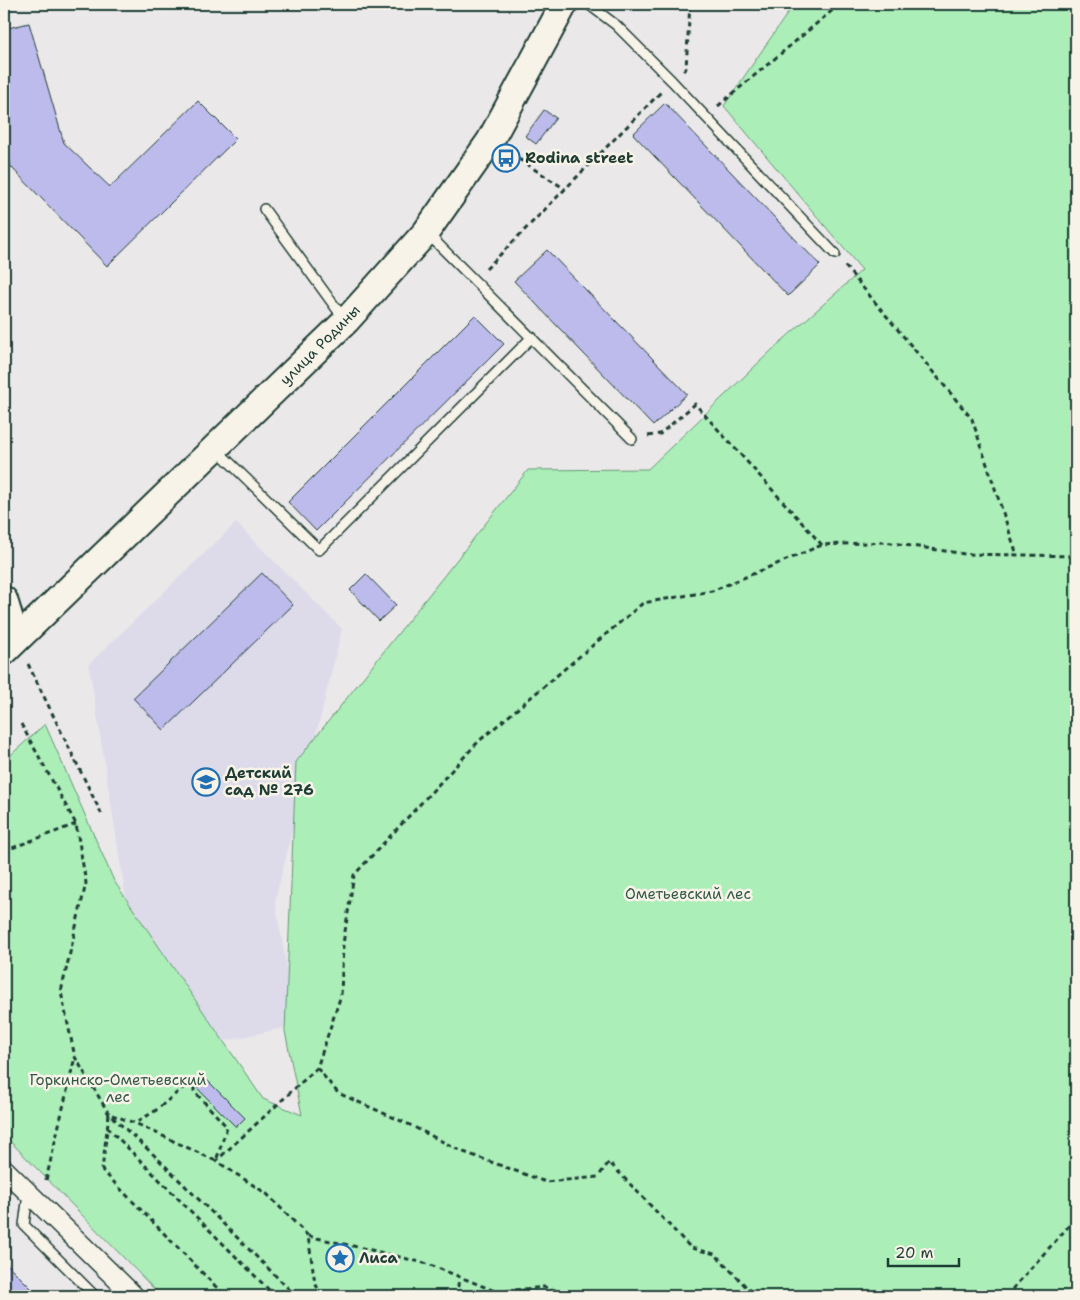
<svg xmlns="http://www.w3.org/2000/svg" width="1080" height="1300" font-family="'Shantell Sans',sans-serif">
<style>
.built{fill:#dddaea}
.green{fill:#abeeb8;stroke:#659676}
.building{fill:#bdbbec;stroke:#1f3d34}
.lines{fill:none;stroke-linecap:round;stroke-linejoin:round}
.lane-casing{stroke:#1f3d34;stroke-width:12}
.street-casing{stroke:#1f3d34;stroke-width:22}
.secondary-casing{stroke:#1f3d34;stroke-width:30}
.path{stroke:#1f3d34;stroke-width:3;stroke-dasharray:5 4;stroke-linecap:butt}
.lane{stroke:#f7f3e8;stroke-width:9}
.street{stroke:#f7f3e8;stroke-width:19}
.secondary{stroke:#f7f3e8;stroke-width:26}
.labels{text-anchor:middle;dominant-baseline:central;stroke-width:5;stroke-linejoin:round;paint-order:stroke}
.poi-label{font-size:15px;font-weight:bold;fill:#1f3d34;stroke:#f7f3e8;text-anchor:start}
.street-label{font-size:15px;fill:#1f3d34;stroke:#f7f3e8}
.park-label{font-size:15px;fill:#345848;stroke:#f7f3e8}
</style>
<rect width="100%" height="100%" fill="#ebe8e9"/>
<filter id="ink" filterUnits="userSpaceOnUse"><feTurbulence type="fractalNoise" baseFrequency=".02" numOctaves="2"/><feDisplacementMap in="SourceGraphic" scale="10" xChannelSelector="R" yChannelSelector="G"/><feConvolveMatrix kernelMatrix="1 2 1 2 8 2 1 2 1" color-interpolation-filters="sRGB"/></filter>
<g filter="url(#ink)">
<!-- built -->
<polygon class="built" points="236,523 342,629 275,901 297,1025 151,1057 89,664"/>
<!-- green -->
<polygon class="green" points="794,4 1076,4 1076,1296 161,1296 4,1135 4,761 45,724 114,881 263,1099 302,1115 285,1031 296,762 528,470 648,469 774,348 862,270 724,106"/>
<!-- building -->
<g class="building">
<polygon points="29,23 64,143 110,187 198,101 236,139 107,266 11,167 4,139 4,29"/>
<polygon points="665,103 820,265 788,296 633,134"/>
<polygon points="544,110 556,118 536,144 525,136"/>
<polygon points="547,250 687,394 653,426 514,281"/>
<polygon points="475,315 504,344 316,531 288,502"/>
<polygon points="262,573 293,605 164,730 133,698"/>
<polygon points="366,574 396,605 379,621 350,590"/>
<polygon points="206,1079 245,1118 236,1127 197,1088"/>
<polygon points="4,1261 39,1296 4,1296"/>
</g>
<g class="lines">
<!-- lane casing -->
<g class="lane-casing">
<g id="lane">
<polyline points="588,4 616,25 672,81 835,254"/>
<polyline points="264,209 344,319"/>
<polyline points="428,234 632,439"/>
<polyline points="217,450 319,550 532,337"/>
<polyline points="28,1194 24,1225 95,1296"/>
</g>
</g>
<!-- street casing -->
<g class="street-casing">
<polyline id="street" points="4,1169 134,1296"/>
</g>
<!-- secondary casing -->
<g class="secondary-casing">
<g id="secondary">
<polyline points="4,600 16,639"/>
<polyline points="4,652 346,321 426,232 490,141 564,4"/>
</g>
</g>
<!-- path -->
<g class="path">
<polyline points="683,71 686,68 690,4"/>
<polyline points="718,106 840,4"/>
<polyline points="511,154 565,189"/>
<polyline points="845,266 972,419 1017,555"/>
<polyline points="486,269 661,92"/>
<polyline points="648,436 660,434 695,404 822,545"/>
<polyline points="28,664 102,815"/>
<polyline points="21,724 76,824 86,883 61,992 75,1057 109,1114 154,1155 296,1296"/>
<polyline points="4,851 76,824"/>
<polyline points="317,1068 338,1093 408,1124 461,1151 546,1182 598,1177 609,1162 691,1248 715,1254 755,1296"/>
<polyline points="109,1114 102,1170 225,1296"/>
<polyline points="112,1115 135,1123 216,1161 227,1127 194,1091 194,1085 190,1082 155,1111 135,1123"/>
<polyline points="107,1127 275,1296"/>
<polyline points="46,1180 75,1057"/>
<polyline points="308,1236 371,1250 428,1264 497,1292 544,1287 566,1293 569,1296"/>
<polyline points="522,1289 525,1296"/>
<polyline points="322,1296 315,1283 308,1236 267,1194 216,1161 317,1068 341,995 343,944 354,875 479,741 643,603 712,591 822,545 885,542 965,554 1076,556"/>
<polyline points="457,1296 459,1276"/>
<polyline points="1006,1296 1076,1218"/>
</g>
<!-- lane -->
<use href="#lane" class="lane"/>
<!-- street -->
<use href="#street" class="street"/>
<!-- secondary -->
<use href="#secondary" class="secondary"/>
</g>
</g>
<!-- icons -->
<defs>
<g id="bus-ring" transform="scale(1.4375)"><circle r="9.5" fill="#f7f3e8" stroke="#1f6fb2" stroke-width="1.5"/><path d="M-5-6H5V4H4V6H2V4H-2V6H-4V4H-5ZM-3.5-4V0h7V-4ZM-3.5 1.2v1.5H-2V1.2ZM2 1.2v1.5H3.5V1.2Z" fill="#1f6fb2"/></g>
<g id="school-ring" transform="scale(1.4375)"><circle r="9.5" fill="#f7f3e8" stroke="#1f6fb2" stroke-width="1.5"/><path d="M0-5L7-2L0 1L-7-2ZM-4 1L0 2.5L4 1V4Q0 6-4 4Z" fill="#1f6fb2"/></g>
<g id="sight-ring" transform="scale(1.4375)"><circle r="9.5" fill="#f7f3e8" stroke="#1f6fb2" stroke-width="1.5"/><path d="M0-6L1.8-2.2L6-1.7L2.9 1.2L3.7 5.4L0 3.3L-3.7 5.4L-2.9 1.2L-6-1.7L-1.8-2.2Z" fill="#1f6fb2"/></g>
</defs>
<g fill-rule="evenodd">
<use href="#bus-ring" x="506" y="158"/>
<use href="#school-ring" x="206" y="782"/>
<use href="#sight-ring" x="340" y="1258"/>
</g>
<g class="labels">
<!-- poi labels -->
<g class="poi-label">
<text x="525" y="158">Rodina street</text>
<text x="225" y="773">Детский<tspan x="225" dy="17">сад № 276</tspan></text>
<text x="359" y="1258">Лиса</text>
</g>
<!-- street labels -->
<g class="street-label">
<text transform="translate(320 345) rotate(-45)">улица Родины</text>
</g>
<!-- park labels -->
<g class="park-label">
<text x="688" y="894">Ометьевский лес</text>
<text x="118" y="1080">Горкинско-Ометьевский<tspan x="118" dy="17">лес</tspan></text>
</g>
</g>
<!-- margin -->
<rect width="1080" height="1300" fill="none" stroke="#f7f3e8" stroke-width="20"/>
<rect x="10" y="10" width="1060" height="1280" fill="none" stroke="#1f3d34" stroke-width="2" filter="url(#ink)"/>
<!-- scale -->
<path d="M888 1258v8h71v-8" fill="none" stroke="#1f3d34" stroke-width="2.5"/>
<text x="895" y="1258" font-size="15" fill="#1f3d34" stroke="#f7f3e8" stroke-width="4" paint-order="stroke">20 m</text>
</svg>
